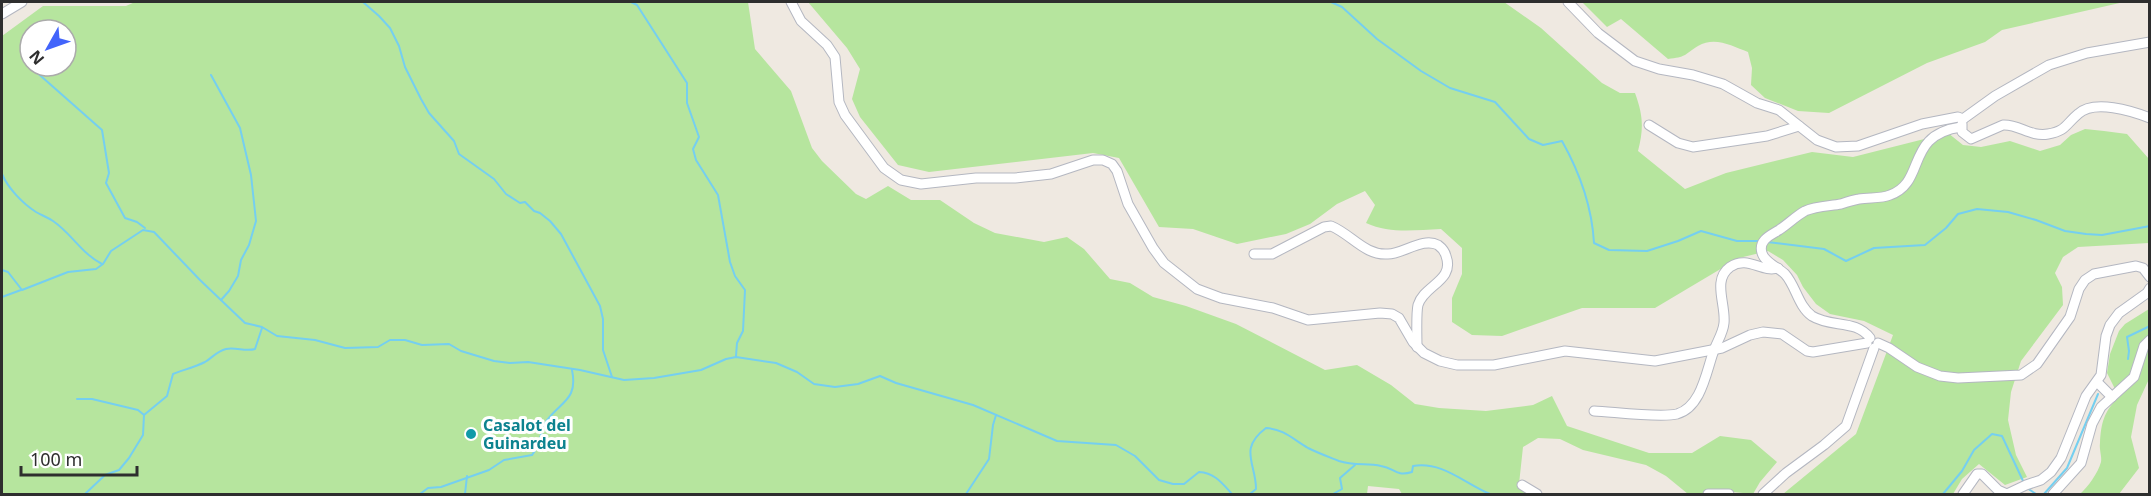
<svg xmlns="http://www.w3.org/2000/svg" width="2151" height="496" font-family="'Noto Sans',sans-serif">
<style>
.green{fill:#b6e59e;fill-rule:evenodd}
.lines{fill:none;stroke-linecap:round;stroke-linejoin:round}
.stream{stroke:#75cff0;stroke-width:2}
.minor-casing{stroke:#b4b7c1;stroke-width:11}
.minor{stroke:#fff;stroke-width:9}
.culture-dot{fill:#0f9aa8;stroke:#fff;stroke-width:2}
.labels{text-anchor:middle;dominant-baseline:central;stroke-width:6;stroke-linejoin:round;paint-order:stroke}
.culture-label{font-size:16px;font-weight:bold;fill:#0d838f;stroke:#fff;text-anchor:start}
</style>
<rect width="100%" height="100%" fill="#efe9e1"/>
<!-- green -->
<g class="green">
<path d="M135 2H748L755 49 791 91 812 148 822 161 856 194 866 199 888 186 911 200H940L974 223 995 233 1044 242 1067 237 1084 249 1110 279 1130 283 1153 297 1186 306 1236 324 1325 370 1357 365 1391 385 1415 404 1439 408 1486 411 1533 405 1552 396 1567 426 1649 453H1692L1720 436 1751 440 1777 462 1760 482 1753 494 1713 490 1705 494H1688L1666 476 1646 465 1583 450 1560 439 1538 438 1523 447 1519 484 1529 494H1402L1399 489 1368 486 1367 494H2V36L43 6H126ZM30 30H66V66H30Z"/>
<path d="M808 2H1504L1541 28 1602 83 1620 93H1635C1643 115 1644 128 1638 151L1685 189 1726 173 1812 152 1853 157 1948 133 1963 145 1981 147 2010 141 2040 151 2060 145 2071 135 2085 129 2104 131 2127 134 2149 159V243L2078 247 2063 257 2055 273 2062 287 2063 305 2021 361 2011 392 2008 420 2016 455 2027 477 2005 485 1979 464 1962 479 1953 494H1783L1856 434 1893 335 1864 321 1830 314 1816 304 1803 287 1797 275 1783 260 1768 251 1739 258 1655 308H1582L1502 336 1472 335 1452 322V298L1462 274V248L1441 229C1415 230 1390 234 1366 223L1375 205 1365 191 1337 204 1310 224 1286 234 1237 244 1193 229 1159 227 1119 158 1093 153 929 172 898 165 860 117 852 99 860 69 847 48Z"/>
<path d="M1582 2H2124L2002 30 1985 42 1927 63 1829 113 1798 111 1765 98 1751 85 1752 68 1748 52C1732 46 1715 36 1698 46 1684 55 1686 57 1668 59L1621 19 1607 27Z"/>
<path d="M2149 309V379L2137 405 2131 437 2139 468 2119 494H2080C2088 487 2098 473 2101 462 2102 457 2099 449 2100 443 2101 423 2104 411 2119 397L2107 373 2110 354 2119 331 2125 324Z"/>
</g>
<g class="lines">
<!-- stream -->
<g class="stream">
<polyline points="333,2 334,2"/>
<polyline points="363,2 379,16 390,28 399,46 405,67 421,99 429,113 454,141 459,154 494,179 506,194 520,203 525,202 534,211 540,213 550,221 561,234 600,306 603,319 603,350 612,377"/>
<polyline points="631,2 637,5 687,83 687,103 699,137 693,149 696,160 718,195 730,262 735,276 745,290 743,331 737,343 736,356"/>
<path d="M1331 2 1342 7 1377 39 1421 71 1450 88 1495 102 1529 139 1543 145 1562 141C1580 173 1592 207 1594 243L1609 250 1647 251 1678 241 1701 231 1737 241H1761"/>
<polyline points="25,62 102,130 109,173 106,183 125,218 137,222 145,228"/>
<polyline points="211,75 240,128 251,175 256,221 249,245 241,260 238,276 229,291 221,300"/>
<path d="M2 174C8 188 22 203 36 212 41 215 47 217 53 221 71 233 82 254 102 264"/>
<polyline points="1767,242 1824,249 1846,261 1874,248 1925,245 1946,228 1958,214 1977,209 2008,212 2036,220 2065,231 2086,234 2102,235 2150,226"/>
<path d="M2 270 8 272 22 290 68 272 96 269 103 264 111 251 143 230 154 232 200 280 245 323 262 327 277 336 315 340 345 348 378 347 390 340H405L422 345 449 344 461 351 494 361 510 363 528 362 580 370 624 380 654 378 701 370 726 359 736 357 776 363 797 372 814 384 835 387 858 384 880 376 896 383 973 405 1057 441 1116 445 1135 456 1159 480 1173 484H1184L1199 472C1215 473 1222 483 1232 494"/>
<polyline points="2,297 21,290"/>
<polyline points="2128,359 2129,351 2127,337 2150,326"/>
<polyline points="77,399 92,399 138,410 144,415"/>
<polyline points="2027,488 2036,494"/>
<path d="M85 494 105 475 119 470 129 458 143 435 144 415 167 396 173 374C183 370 195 367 205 362 212 358 217 351 226 349 236 347 246 352 255 349L262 328"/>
<path d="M420 494 428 488 441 487 489 470 504 460 532 455C542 443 540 428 548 419 562 401 578 399 572 370"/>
<polyline points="465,494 467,476"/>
<polyline points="966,494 989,459 993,425 996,415"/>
<path d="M1250 494 1256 489C1256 463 1238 449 1266 428 1284 429 1294 440 1308 448 1318 453 1329 457 1339 461 1354 466 1367 463 1381 466 1395 468 1395 477 1412 472L1413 466C1443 461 1465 484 1490 494"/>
<polyline points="1333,494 1342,489 1340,478 1355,465"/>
<polyline points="1943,494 1962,471 1974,450 1992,434 2002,436 2024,483"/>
<polyline points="2044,494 2067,468 2098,394"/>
</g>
<!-- minor casing -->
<g class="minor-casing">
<g id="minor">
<polyline points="791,2 801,21 827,45 835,57 839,102 845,115 884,168 901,180 921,184 976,178 1015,178 1051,174 1093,160 1103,160 1112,164 1117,171 1128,204 1153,248 1164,263 1197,289 1221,298 1273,308 1308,320 1380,313 1392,314 1399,318 1413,342 1424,353 1440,361 1457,365 1494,365 1565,351 1655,361 1722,348 1750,335 1763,332 1782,334 1807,351 1813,352 1867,343"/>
<polyline points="1568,2 1598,33 1635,61 1659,69 1693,75 1723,84 1757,103 1779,110 1817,140 1836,147 1858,146 1922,124 1958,117 1963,119"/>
<polyline points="2,14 22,2"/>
<polyline points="1963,119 1995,96 2049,65 2087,53 2150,42"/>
<path d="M1962 124V132L1971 139 2003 125C2019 124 2030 137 2048 134 2066 131 2065 125 2078 114 2094 99 2132 111 2150 118"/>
<polyline points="1649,125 1678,143 1693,147 1767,136 1799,126"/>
<path d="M1254 254H1272L1324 227 1331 226C1351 234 1365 256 1388 254 1403 254 1423 237 1438 245 1442 248 1445 252 1446 256 1455 281 1424 285 1418 305 1416 313 1417 337 1417 347"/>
<path d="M1870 338C1856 319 1831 328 1812 316 1798 306 1796 286 1785 274 1778 267 1765 263 1762 253 1758 240 1771 235 1779 230 1788 224 1796 216 1805 211 1816 206 1830 206 1841 204 1847 202 1853 200 1859 199 1869 197 1880 199 1890 195 1927 182 1904 135 1961 127"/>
<polyline points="1878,343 1889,348 1917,367 1940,376 1958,378 2021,375 2037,364 2070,317 2079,289 2085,280 2094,274 2136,266 2143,268 2150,277"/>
<polyline points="2097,382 2112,397"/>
<path d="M1594 411C1614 412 1660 418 1677 414 1701 407 1706 373 1713 353 1716 343 1723 334 1724 323 1726 304 1712 280 1730 267 1748 255 1761 273 1778 268"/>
<polyline points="1522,485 1537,494"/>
<polyline points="1708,494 1729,494"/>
<polyline points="1763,494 1786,473 1824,445 1846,426 1874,348"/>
<polyline points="1963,494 1977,474 1982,474 1998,490 2007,494 2026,485 2041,480 2051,472 2061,458 2086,396 2101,375 2106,336 2110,325 2119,313 2147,293 2150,288"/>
<polyline points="2053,494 2081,463 2092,424 2101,407 2134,377 2144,346 2150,340"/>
</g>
</g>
<!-- minor -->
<use href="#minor" class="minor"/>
</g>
<!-- markers -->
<circle class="culture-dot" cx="471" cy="434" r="6"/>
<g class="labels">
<!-- culture labels -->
<g class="culture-label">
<text x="483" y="425">Casalot del<tspan x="483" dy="18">Guinardeu</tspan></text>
</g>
</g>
<!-- border -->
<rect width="2151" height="496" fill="none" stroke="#2e2e2e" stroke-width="6"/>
<!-- north arrow -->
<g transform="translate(48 48) rotate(230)"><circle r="28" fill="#ffffff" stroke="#ababab" stroke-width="1.5"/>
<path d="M0-4.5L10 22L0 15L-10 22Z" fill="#4264fb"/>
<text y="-9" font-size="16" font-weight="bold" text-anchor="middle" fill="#2e2e2e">N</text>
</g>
<!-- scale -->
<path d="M21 466v9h116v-9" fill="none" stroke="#2e2e2e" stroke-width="3"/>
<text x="30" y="466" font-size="18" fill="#2e2e2e" stroke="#ffffff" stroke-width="4.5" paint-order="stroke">100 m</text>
</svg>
